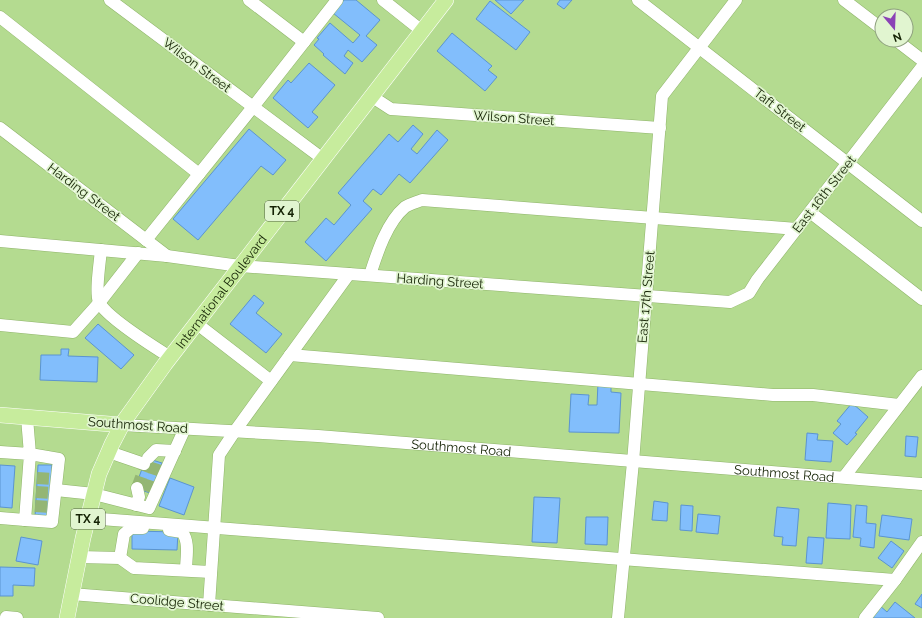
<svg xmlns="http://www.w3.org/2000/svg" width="922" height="618" font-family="Raleway,sans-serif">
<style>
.building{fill:#82befc;stroke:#5b94d0}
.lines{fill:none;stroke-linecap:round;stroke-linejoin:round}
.minor-tunnel{stroke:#94b674;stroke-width:12;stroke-dasharray:12 6;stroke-linecap:butt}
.minor-casing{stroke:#8fb46a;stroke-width:13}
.major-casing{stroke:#fff;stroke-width:16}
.minor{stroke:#fff;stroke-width:12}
.major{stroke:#c7ec9d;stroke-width:15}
.labels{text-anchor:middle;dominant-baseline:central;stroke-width:3.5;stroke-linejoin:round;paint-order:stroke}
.shield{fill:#e1f5d0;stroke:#526242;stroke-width:1}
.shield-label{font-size:12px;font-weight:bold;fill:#152305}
.street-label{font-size:13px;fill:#152305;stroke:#e1f5d0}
</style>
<rect width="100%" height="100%" fill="#b4db90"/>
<!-- building -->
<g class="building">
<polygon points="344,0 356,0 380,20 366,36 377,45 362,62 348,50 344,56 353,63 345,74 323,55 324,54 314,45 319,39 317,38 330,23 353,43 360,35 333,13"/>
<polygon points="495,0 524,0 511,14"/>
<polygon points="560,0 572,0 564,9 557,4"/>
<polygon points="490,1 530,32 516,50 476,19"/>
<polygon points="452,33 492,66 488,70 497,77 485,91 437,51"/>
<polygon points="309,63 335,85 312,112 318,117 308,128 273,98 288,80 291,83"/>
<polygon points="413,125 423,134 411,149 417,154 437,130 448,140 410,183 399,174 381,195 373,189 363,201 372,209 326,261 305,242 326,218 334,225 351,205 338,193 389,134 398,142"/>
<polygon points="249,129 286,160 273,175 261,166 198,240 173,219"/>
<polygon points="254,295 264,303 256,313 282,334 266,353 230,324"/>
<polygon points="98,324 134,355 121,369 85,338"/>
<polygon points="61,349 69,349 68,356 98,357 97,382 40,380 41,355 61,355"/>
<polygon points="598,383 611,384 611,392 621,393 619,433 569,432 571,394 589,395 588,405 597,405"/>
<polygon points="852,403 868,417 855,433 857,434 847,445 833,433 841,424 837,421"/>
<polygon points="807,433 818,434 817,440 833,441 831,462 805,460"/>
<polygon points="906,436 918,437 916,457 905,456"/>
<polygon points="146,458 162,463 150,493 135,488"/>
<polygon points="0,465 15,466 12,508 0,507"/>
<polygon points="38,465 52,465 49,517 35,517"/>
<polygon points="170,478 194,487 184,515 159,506"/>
<polygon points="534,497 560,498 557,543 532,542"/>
<polygon points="654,501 668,503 667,521 652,520"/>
<polygon points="828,503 851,505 850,539 826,538"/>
<polygon points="681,505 693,506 692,531 680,530"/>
<polygon points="856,505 867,506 866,523 876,524 874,548 860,546 861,538 853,537"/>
<polygon points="777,507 799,509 796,546 782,545 783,537 774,536"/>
<polygon points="698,514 720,516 718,534 696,532"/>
<polygon points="882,515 912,519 909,540 879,536"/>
<polygon points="586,517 608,517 607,545 585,544"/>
<polygon points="132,531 178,532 177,550 132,549"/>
<polygon points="21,537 42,541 38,565 16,561"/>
<polygon points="808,537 824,538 822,564 806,563"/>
<polygon points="891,541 904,551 892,568 878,558"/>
<polygon points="0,567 35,568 34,586 13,585 13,596 0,596"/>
<polygon points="922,594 922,608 915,604"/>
<polygon points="895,602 915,618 869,618 879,605 887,612"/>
</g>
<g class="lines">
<!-- minor-tunnel -->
<g class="minor-tunnel">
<polyline points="37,478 51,479"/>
<polyline points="137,488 148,458"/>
<polyline points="36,492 50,493"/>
<polyline points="148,492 158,462"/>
<polyline points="35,506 50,507"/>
</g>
<!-- minor casing -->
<g class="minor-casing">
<g id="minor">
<polyline points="110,0 323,159"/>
<polyline points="249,0 304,42"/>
<polyline points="383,0 422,31"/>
<polyline points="638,0 922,221"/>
<polyline points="844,0 882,29"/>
<polyline points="0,17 199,174"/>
<polyline points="896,40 922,60"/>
<polyline points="371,96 391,109 660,128"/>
<polyline points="0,128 167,256"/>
<polyline points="810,212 922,299"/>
<polyline points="146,240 253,107 337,0"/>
<polyline points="0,241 167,256 240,266 730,302 749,293 757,280 922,67"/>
<path d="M101 250C100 261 95 293 99 302 106 317 154 347 170 357"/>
<path d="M370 275C377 253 387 222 405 207 409 204 417 202 422 200L797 229"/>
<polyline points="196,323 271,381"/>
<polyline points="0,325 73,332 99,303 138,253"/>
<polyline points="290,355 773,395 813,395 899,405"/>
<path id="s1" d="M122 425 318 436 922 484"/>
<polyline points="0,452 30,454 25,520 52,522 59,459 30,454 27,418"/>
<polyline points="109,452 144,464"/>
<polyline points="148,458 156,450 175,451"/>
<polyline points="844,477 922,376"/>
<polyline points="56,490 94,494 149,508 185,428"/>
<polyline points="136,505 139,497 137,488"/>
<polyline points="0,518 25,520"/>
<polyline points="88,518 895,580 922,542"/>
<path d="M169 530 182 532C190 542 186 558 186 570"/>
<polyline points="79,557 120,558 134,568 211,572"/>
<polyline points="120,558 124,534 131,528 143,528"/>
<polyline points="71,594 378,618"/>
<polyline points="209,605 219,455 235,431 349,274"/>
<polyline points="6,617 17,618"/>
<polyline points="618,618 633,462 662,96 736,0"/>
<polyline points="865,618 895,580"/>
</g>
</g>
<!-- major casing -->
<g class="major-casing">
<g id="major">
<polyline points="0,415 122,425"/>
<path id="s2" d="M67 618 83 538 99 474 112 444 124 421 165 364 446 0"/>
</g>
</g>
<!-- minor -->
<use href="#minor" class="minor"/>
<!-- major -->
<use href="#major" class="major"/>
</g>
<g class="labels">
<!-- shield labels -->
<g class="shield">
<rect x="265" y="201" width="34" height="20" rx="3"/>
<rect x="71" y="509" width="34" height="20" rx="3"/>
</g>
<g class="shield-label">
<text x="282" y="211">TX 4</text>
<text x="88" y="519">TX 4</text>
</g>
<!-- street labels -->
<g class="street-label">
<text transform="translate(197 65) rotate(37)">Wilson Street</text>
<text transform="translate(780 110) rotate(38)">Taft Street</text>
<text transform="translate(514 118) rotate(4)">Wilson Street</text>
<text transform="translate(84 192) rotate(37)">Harding Street</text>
<text transform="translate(824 194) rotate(-52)">East 16th Street</text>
<text transform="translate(440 281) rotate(4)">Harding Street</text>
<text stroke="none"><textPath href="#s2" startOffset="368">International Boulevard</textPath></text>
<text transform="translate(646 297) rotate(-85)">East 17th Street</text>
<text transform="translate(138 425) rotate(4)">Southmost Road</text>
<text stroke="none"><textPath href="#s1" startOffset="340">Southmost Road</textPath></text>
<text stroke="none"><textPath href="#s1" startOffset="664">Southmost Road</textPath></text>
<text transform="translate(177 602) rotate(5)">Coolidge Street</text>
</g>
</g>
<!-- north arrow -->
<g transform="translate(894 28) rotate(161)"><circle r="19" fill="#e1f5d0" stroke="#8fa17f"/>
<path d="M0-3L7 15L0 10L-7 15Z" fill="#8b43b6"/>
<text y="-6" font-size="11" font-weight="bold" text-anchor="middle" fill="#152305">N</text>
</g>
</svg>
